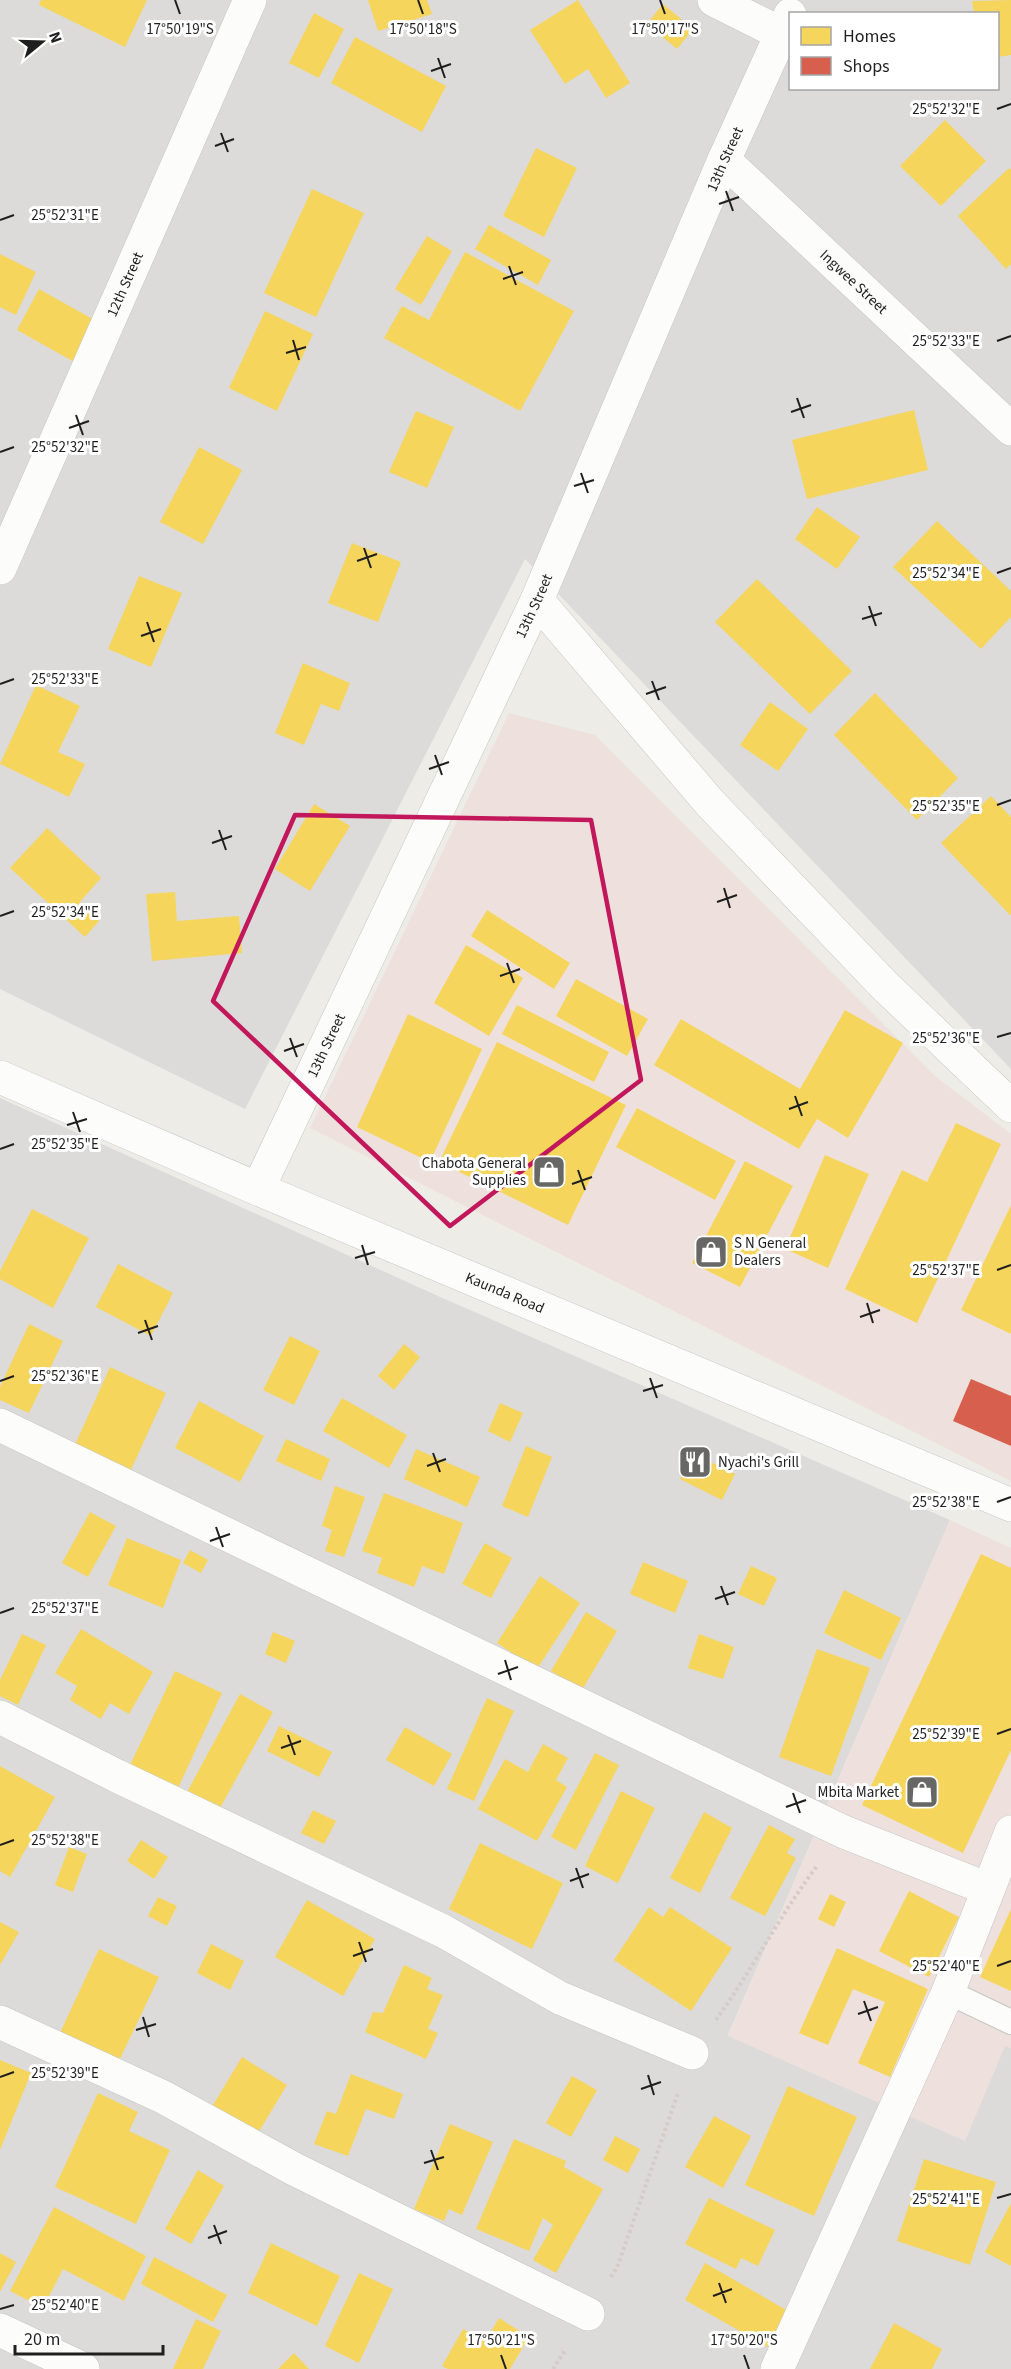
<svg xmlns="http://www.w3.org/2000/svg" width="1011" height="2369" font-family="'Source Sans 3',sans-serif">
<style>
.residential{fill:#dcdbd9;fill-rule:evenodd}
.commercial{fill:#eee1dd}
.homes{fill:#f6d55c}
.shops{fill:#d6604d}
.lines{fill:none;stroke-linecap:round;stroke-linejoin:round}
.lane-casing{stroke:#c6c6c3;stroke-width:26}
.street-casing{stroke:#c6c6c3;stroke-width:34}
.path{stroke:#d6cbc8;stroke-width:4;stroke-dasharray:3 3;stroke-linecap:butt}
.lane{stroke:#fcfcfb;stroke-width:24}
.street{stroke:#fcfcfb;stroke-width:33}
.marked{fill:none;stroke:#c2185b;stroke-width:4.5;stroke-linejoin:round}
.ticks{fill:none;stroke:#1f1f1f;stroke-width:2}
.labels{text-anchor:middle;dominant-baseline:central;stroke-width:6;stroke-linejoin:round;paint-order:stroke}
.street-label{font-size:15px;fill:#1f1f1f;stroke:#fff}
.poi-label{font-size:15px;fill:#1f1f1f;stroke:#fff;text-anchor:end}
.ticks-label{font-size:15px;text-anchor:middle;fill:#1f1f1f;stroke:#fff;stroke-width:6;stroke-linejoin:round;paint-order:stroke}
</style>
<rect width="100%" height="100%" fill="#edece7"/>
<!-- residential -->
<g class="residential">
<path d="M0 0H1011V1069L525 559 245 1109 0 989ZM790 14H998V88H790Z"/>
<polygon points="0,1098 438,1296 950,1520 728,2035 1005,2045 1011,2048 1011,2369 0,2369"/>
</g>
<!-- commercial -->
<g class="commercial">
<polygon points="509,713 595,735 935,1076 1011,1134 1011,1481 310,1128"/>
<polygon points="950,1520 1011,1548 1011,2048 1005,2046 965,2141 728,2036"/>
</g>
<!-- homes -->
<g class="homes">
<polygon points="41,0 147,0 125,47 39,5"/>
<polygon points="368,0 427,0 432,14 378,31"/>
<polygon points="578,0 630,83 606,98 588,69 565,84 530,30"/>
<polygon points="1011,0 1011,55 998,57 998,14 974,14 972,1"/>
<polygon points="663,4 693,29 677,49 647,24"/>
<polygon points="314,13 344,29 319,78 289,63"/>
<polygon points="355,37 446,86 422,132 331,83"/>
<polygon points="945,120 986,161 941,206 900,166"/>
<polygon points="536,148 577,168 544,237 503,216"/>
<polygon points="1009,168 1011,170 1011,264 1006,269 958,216"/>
<polygon points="312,189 364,213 316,317 264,293"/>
<polygon points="489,225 551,260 538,285 475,249"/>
<polygon points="427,236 452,251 421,305 395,289"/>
<polygon points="465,252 574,311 520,411 384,338 402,306 429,320"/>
<polygon points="0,254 36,272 16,315 0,307"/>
<polygon points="39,289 98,322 76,363 17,330"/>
<polygon points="265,311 313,334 277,411 229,388"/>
<polygon points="914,410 928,470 807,499 792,440"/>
<polygon points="416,411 454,427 427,488 389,472"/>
<polygon points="199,447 242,470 203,544 160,522"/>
<polygon points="817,507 860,537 837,569 795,539"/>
<polygon points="937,521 1011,591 1011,617 981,649 893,567"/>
<polygon points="352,543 401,562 378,622 328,603"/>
<polygon points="139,576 182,593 151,667 108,649"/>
<polygon points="757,579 852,671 810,714 715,622"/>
<polygon points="303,663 350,683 339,711 321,704 304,745 275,733"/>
<polygon points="36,685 80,706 58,752 85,764 69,797 0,764"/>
<polygon points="875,693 958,778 917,820 834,735"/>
<polygon points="770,702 808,729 778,771 740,745"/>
<polygon points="991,796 1011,817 1011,916 941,843"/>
<polygon points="314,804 350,826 310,891 275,869"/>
<polygon points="47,828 101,878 79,903 99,921 85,937 10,868"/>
<polygon points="175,892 177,921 239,916 242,953 152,961 146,894"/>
<polygon points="487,910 570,963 554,989 471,936"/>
<polygon points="466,945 523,978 489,1036 434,1003"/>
<polygon points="576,979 648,1019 627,1056 556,1016"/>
<polygon points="517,1005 609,1052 594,1082 502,1034"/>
<polygon points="845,1010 903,1043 848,1138 817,1119 799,1149 654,1065 681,1019 800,1089"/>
<polygon points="408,1014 482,1049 430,1162 357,1127"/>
<polygon points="497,1042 626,1105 568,1225 439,1162"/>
<polygon points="637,1108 736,1161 715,1200 616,1147"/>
<polygon points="956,1123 1001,1144 917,1323 845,1289 902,1170 927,1182"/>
<polygon points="825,1155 869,1174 828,1268 785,1249"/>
<polygon points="745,1161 793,1186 740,1287 692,1263"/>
<polygon points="1011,1205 1011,1334 961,1310"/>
<polygon points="32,1209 89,1238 53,1308 0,1279 0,1271"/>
<polygon points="118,1264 173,1293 151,1336 96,1307"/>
<polygon points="29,1324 63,1341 29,1413 0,1400 0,1387"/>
<polygon points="290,1336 320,1351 294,1405 263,1390"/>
<polygon points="404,1344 420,1357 394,1390 378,1376"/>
<polygon points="110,1367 166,1393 130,1472 74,1447"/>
<polygon points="342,1398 407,1435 389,1468 323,1431"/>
<polygon points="199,1401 264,1436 240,1482 175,1448"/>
<polygon points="500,1403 523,1413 510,1442 488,1431"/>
<polygon points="286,1439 330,1459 321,1481 276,1461"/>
<polygon points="526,1446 552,1457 528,1517 502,1506"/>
<polygon points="416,1449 480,1477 467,1507 404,1479"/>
<polygon points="694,1454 735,1474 722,1500 680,1479"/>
<polygon points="335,1486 365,1497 344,1557 325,1551 332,1530 322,1526"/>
<polygon points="384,1493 463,1523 444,1574 422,1566 414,1587 377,1573 382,1558 362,1551"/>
<polygon points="90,1512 116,1526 88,1577 62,1563"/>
<polygon points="127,1538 181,1560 163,1608 108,1585"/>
<polygon points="485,1543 512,1558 491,1598 462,1584"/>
<polygon points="190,1550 208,1560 201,1573 183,1563"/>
<polygon points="981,1554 1011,1568 1011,1750 963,1853 862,1805"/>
<polygon points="643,1562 688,1581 675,1613 630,1594"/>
<polygon points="751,1566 777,1578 764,1606 738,1594"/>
<polygon points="540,1576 580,1603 537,1669 497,1643"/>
<polygon points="844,1590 901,1618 881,1660 824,1633"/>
<polygon points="586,1612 617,1631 582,1690 551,1671"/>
<polygon points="81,1629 153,1672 129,1714 110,1703 101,1719 70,1700 77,1686 55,1673"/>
<polygon points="273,1632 295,1641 286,1663 265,1654"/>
<polygon points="22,1634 46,1645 18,1705 0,1696 0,1680"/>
<polygon points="699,1634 734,1647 723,1679 688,1668"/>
<polygon points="817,1649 870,1668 831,1776 779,1757"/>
<polygon points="175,1671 222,1693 178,1788 130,1765"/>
<polygon points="240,1694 273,1712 219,1810 187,1792"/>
<polygon points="487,1698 514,1711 474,1801 447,1789"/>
<polygon points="279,1726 332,1752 319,1777 267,1751"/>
<polygon points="405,1727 452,1754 434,1786 386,1760"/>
<polygon points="543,1744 568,1758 556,1780 567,1787 537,1841 478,1809 505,1759 528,1772"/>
<polygon points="595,1753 619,1765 576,1850 551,1837"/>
<polygon points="0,1766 55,1797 10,1877 0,1871"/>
<polygon points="621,1791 655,1808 618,1883 585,1866"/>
<polygon points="313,1810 336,1821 324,1844 301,1833"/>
<polygon points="704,1812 732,1828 700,1893 670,1878"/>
<polygon points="769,1825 795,1839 787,1853 796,1858 765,1916 730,1898"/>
<polygon points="141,1840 168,1857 154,1879 127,1861"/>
<polygon points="480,1843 563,1883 532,1949 449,1909"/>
<polygon points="69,1847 87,1854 73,1892 55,1885"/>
<polygon points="909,1891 959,1917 929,1977 879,1951"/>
<polygon points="830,1894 846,1902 834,1927 818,1919"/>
<polygon points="158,1897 177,1906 167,1926 148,1916"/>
<polygon points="307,1900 375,1939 343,1996 275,1957"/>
<polygon points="649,1907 663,1917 670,1907 732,1948 691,2011 614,1960"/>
<polygon points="1011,1909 1011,1991 980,1977"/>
<polygon points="0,1922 19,1932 0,1965"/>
<polygon points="211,1944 244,1961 230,1990 197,1973"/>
<polygon points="837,1948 928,1989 890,2077 858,2063 885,2002 853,1989 828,2045 799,2033"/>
<polygon points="99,1949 159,1977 118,2063 59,2035"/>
<polygon points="404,1965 432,1978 427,1989 443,1995 428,2029 438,2033 426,2059 365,2032 373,2012 383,2013"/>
<polygon points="242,2057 287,2085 258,2133 213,2105"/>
<polygon points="0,2060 31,2073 0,2150"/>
<polygon points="351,2074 403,2094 394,2119 366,2109 348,2156 314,2144 327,2111 336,2114"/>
<polygon points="572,2076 597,2090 571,2137 546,2123"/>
<polygon points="788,2086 857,2117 814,2216 745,2185"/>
<polygon points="98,2093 138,2112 129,2131 170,2150 136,2224 55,2187"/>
<polygon points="714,2116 751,2136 723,2188 685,2167"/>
<polygon points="450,2124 493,2142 462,2215 449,2209 444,2221 414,2209"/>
<polygon points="615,2136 640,2149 628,2173 603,2160"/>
<polygon points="514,2139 566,2161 564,2167 603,2189 556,2273 533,2260 553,2225 543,2218 529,2251 476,2229"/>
<polygon points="924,2159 996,2182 970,2265 897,2241"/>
<polygon points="198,2170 224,2186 191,2244 165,2229"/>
<polygon points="709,2198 775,2230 758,2266 741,2258 736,2269 685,2244"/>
<polygon points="1011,2203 1011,2266 985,2252"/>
<polygon points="54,2207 146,2256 124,2301 63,2269 43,2308 10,2291"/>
<polygon points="271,2243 340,2276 317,2326 248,2293"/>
<polygon points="0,2253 16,2262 0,2292"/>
<polygon points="154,2257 227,2295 213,2322 141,2284"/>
<polygon points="705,2263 795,2315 775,2351 685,2300"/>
<polygon points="359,2273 393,2289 359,2363 325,2346"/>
<polygon points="499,2318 529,2337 510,2369 448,2369 442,2366 463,2329 485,2342"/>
<polygon points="196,2319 221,2331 203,2369 173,2369"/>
<polygon points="894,2323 942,2349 932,2369 870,2369"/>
<polygon points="294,2353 309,2369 278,2369"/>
</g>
<!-- shops -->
<polygon class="shops" points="971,1379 1011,1396 1011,1446 953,1421"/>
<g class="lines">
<!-- lane casing -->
<g class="lane-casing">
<polyline id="lane" points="948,1992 1011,2022"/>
</g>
<!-- street casing -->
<g class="street-casing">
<g id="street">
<polyline points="714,0 782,34"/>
<path id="s1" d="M724 160 1011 429"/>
<path id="s2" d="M0 568 250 0"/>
<polyline points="537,600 710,803 884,985 1011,1106"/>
<path id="s3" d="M0 1077 258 1189 1011 1505"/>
<path id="s4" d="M258 1189 537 600 724 160 790 15"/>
<polyline points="0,1425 844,1832 988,1889"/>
<polyline points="0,1717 117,1776 443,1931 560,1998 692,2053"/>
<polyline points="0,2022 163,2097 294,2169 588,2314"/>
<polyline points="0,2330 83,2369"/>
<polyline points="777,2369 948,1992 1011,1832"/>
</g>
</g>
<!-- path -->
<g class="path">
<path d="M716 2020C752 1970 780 1915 817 1866"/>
<polyline points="611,2277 618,2265 678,2093"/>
<polyline points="553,2369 566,2349"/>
</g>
<!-- lane -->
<use href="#lane" class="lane"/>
<!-- street -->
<use href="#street" class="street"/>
</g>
<!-- marked area -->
<path class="marked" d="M295 815 591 820 641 1080 450 1226 213 1001Z"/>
<!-- ticks -->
<path class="ticks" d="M175 0 180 14M418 0 423 14M660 0 665 14M438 58 445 78M431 71 451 64M997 109 1011 104M221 133 228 152M215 146 234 139M726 191 733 211M719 204 739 197M0 220 14 215M509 266 516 285M503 279 523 272M293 340 299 360M997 341 1011 336M286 353 306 347M797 398 804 418M791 412 811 405M76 415 83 435M69 428 89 421M0 452 14 447M581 473 588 493M574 486 594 480M364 548 371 568M357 561 377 554M997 573 1011 568M869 606 876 626M862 619 882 613M147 622 154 642M141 636 161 629M652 681 659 700M0 684 14 679M646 694 666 687M435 755 442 775M429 769 449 762M997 805 1011 800M219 830 226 850M212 843 232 836M724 888 730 908M717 902 737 895M0 916 14 911M507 963 514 983M500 976 520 969M997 1037 1011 1033M290 1038 297 1057M284 1051 304 1044M795 1096 802 1116M789 1109 808 1102M73 1112 80 1132M67 1125 87 1119M0 1149 14 1144M578 1170 585 1190M572 1184 592 1177M362 1245 368 1265M355 1258 375 1252M997 1270 1011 1265M867 1303 873 1323M860 1317 880 1310M145 1320 152 1340M138 1333 158 1326M650 1378 657 1398M0 1381 14 1376M643 1391 663 1385M433 1453 440 1472M427 1466 446 1459M997 1502 1011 1497M216 1527 223 1547M210 1541 230 1534M721 1586 728 1605M715 1599 735 1592M0 1613 14 1608M505 1660 511 1680M498 1674 518 1667M997 1734 1011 1729M288 1735 295 1755M281 1748 301 1741M793 1793 800 1813M786 1807 806 1800M0 1845 14 1840M576 1868 583 1888M570 1881 589 1874M359 1942 366 1962M353 1956 373 1949M997 1966 1011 1961M864 2001 871 2021M858 2014 878 2007M143 2017 149 2037M136 2030 156 2024M648 2075 654 2095M0 2077 14 2072M641 2089 661 2082M431 2150 438 2170M424 2163 444 2157M997 2198 1011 2194M214 2225 221 2244M208 2238 227 2231M719 2283 726 2303M713 2296 732 2289M0 2309 14 2305M501 2355 506 2369M744 2355 749 2369"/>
<!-- icons -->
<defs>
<g id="shop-square" transform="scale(1.725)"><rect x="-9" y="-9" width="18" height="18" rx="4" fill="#676765" stroke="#fff"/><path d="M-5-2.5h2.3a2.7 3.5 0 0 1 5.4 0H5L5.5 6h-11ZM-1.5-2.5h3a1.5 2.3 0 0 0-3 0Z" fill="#fff"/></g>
<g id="restaurant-square" transform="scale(1.725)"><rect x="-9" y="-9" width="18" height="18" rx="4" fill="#676765" stroke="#fff"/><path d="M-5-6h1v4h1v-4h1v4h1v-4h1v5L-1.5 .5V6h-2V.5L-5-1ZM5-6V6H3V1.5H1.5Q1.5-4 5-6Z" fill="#fff"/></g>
</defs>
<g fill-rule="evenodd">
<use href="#shop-square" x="549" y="1172"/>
<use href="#shop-square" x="711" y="1252"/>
<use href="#restaurant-square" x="695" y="1462"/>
<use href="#shop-square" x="922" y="1792"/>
</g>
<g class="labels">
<!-- street labels -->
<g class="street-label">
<text stroke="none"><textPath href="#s4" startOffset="1131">13th Street</textPath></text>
<text stroke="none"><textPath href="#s1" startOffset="178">Ingwee Street</textPath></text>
<text stroke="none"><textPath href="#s2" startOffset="310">12th Street</textPath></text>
<text stroke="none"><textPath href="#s4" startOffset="645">13th Street</textPath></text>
<text stroke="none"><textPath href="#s4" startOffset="159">13th Street</textPath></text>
<text stroke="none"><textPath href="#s3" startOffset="549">Kaunda Road</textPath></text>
</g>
<!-- poi labels -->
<g class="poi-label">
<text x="526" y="1163">Chabota General<tspan x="526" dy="17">Supplies</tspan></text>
<text x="734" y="1243" text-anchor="start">S N General<tspan x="734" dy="17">Dealers</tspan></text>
<text x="718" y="1462" text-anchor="start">Nyachi's Grill</text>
<text x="899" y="1792">Mbita Market</text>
</g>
</g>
<g class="ticks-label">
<text x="180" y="34">17°50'19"S</text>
<text x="423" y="34">17°50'18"S</text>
<text x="665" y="34">17°50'17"S</text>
<text x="946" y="114">25°52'32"E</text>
<text x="65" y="220">25°52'31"E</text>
<text x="946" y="346">25°52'33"E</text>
<text x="65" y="452">25°52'32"E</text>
<text x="946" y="578">25°52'34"E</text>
<text x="65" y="684">25°52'33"E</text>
<text x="946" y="811">25°52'35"E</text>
<text x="65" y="917">25°52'34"E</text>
<text x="946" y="1043">25°52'36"E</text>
<text x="65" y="1149">25°52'35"E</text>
<text x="946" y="1275">25°52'37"E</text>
<text x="65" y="1381">25°52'36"E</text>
<text x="946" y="1507">25°52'38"E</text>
<text x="65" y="1613">25°52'37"E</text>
<text x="946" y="1739">25°52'39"E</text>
<text x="65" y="1845">25°52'38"E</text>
<text x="946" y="1971">25°52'40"E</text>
<text x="65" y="2078">25°52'39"E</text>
<text x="946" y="2204">25°52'41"E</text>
<text x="65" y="2310">25°52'40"E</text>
<text x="501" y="2345">17°50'21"S</text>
<text x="744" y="2345">17°50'20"S</text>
</g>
<!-- legend -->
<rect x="789" y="12" width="210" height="78" fill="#ffffff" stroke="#a5a5a5" stroke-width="1.5"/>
<rect x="801" y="27" width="30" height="18" fill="#f6d55c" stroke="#a5a5a5" stroke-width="1.5"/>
<text x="843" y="42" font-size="18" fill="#1f1f1f">Homes</text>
<rect x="801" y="57" width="30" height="18" fill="#d6604d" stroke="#a5a5a5" stroke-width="1.5"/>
<text x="843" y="72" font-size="18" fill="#1f1f1f">Shops</text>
<!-- north arrow -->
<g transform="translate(42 42) rotate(71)" stroke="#ffffff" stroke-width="4.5" paint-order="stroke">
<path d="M0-4.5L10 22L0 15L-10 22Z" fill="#1f1f1f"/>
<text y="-9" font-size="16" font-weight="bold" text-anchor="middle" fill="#1f1f1f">N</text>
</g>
<!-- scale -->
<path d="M15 2345v9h148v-9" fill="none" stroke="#1f1f1f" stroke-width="3"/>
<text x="24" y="2345" font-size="18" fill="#1f1f1f" stroke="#ffffff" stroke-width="4.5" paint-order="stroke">20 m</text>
</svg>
